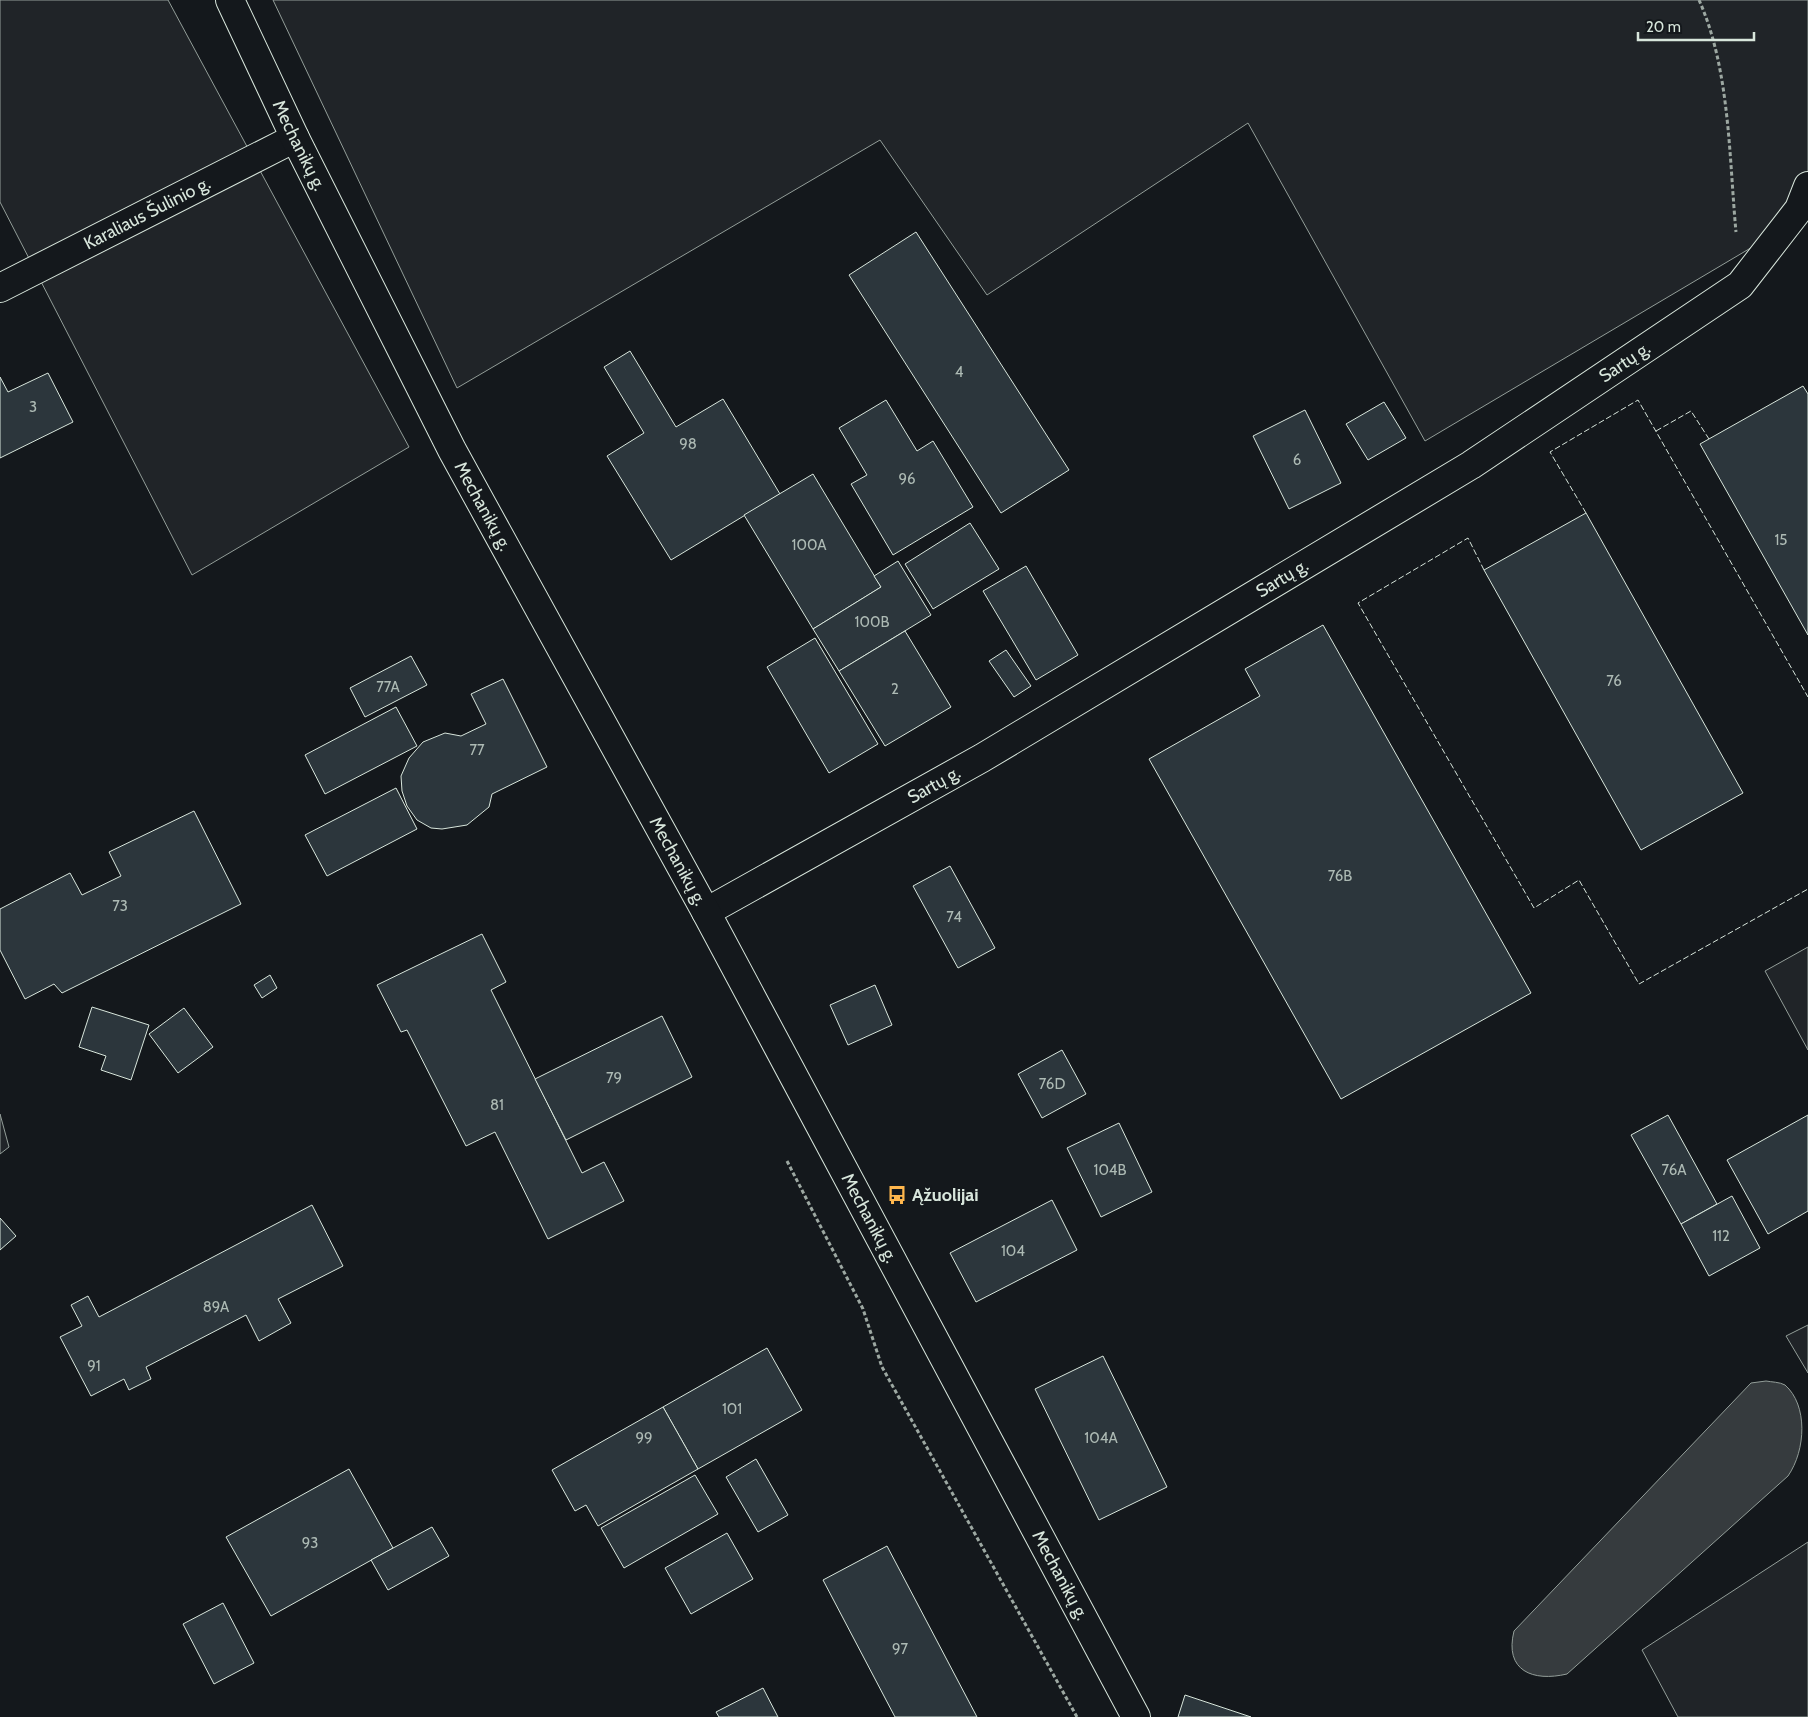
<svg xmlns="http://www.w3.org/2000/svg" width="1808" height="1717" font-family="Cabin,sans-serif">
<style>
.green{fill:#202428;stroke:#939e99}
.water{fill:#363b3e;stroke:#939e99}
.building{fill:#2c363c;stroke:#d8e6dc}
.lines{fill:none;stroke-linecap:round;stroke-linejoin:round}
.minor-casing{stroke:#d8e6dc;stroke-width:30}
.secondary-casing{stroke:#d8e6dc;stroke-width:30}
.path{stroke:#9da8a2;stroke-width:3;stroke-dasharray:4 2.5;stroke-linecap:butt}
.minor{stroke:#14181c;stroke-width:28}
.secondary{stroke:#14181c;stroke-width:28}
.fence{stroke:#d8e6dc;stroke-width:1;stroke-dasharray:6 2.5;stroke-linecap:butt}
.labels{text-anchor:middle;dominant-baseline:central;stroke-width:4;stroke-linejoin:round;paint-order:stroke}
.number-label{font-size:15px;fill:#adbab4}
.street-label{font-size:18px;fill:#d8e6dc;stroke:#14181c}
.poi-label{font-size:18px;font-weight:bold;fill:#d8e6dc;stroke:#14181c;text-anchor:start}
</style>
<rect width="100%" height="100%" fill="#14181c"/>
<!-- green -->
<g class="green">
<polygon points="0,0 168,0 409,447 192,575 0,202"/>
<polygon points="273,0 1808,0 1808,214 1425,441 1248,123 987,295 880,140 457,388"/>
<polygon points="1808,947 1808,1050 1765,971"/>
<polygon points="0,1114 9,1147 0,1154"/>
<polygon points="1808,1325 1808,1373 1786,1336"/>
<polygon points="1808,1542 1808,1717 1678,1717 1642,1650"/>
</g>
<!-- water -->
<path class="water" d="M1766 1381C1771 1382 1780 1382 1785 1385 1808 1405 1806 1450 1788 1476L1567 1674C1533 1682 1504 1671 1514 1631L1751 1383Z"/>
<!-- building -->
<g class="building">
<polygon points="916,232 1069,470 1001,513 849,275"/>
<polygon points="630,351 676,427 723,399 780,494 671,560 607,456 644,433 604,367"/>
<polygon points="48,373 73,422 0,458 0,377 8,392"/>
<polygon points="1803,386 1808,394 1808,635 1700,444"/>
<polygon points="886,400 917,451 933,441 973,507 893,555 851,484 867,475 839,428"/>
<polygon points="1384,402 1406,438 1368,460 1346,424"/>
<polygon points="1305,410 1341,483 1289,509 1253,436"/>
<polygon points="813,474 881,587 813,629 744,515"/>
<polygon points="1586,513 1743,793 1641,850 1484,570"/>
<polygon points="970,523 999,569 933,609 905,564"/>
<polygon points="898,561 931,615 839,671 813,629 881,587 874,576"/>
<polygon points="1026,566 1078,655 1036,680 983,591"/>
<polygon points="1323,625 1531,993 1341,1099 1149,759 1260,696 1245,669"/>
<polygon points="905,631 951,707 885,746 839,671"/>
<polygon points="815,638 878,744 829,773 767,667"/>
<polygon points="1006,650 1031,686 1014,697 989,661"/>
<polygon points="411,656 427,685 365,717 350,688"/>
<polygon points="503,679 547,767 492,794 489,807 467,825 442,829 431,828 417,820 407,806 402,791 401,776 409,758 423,742 445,733 461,736 486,724 471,694"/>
<polygon points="396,707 417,746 325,794 305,755"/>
<polygon points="396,788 417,829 327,876 305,835"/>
<polygon points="194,811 241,904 62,993 54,984 25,999 0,950 0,909 70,873 82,895 121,876 109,852"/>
<polygon points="950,866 995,948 958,968 913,886"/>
<polygon points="482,934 506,982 491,990 582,1173 604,1162 624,1201 548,1239 495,1132 466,1146 407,1030 401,1032 377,985"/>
<polygon points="270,975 277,988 262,998 254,985"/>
<polygon points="875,985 892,1025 848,1045 830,1005"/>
<polygon points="92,1007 149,1025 131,1080 101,1070 106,1056 79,1047"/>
<polygon points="184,1008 213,1047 178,1073 149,1034"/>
<polygon points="662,1016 692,1077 566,1140 535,1079"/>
<polygon points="1062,1050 1086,1094 1042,1118 1018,1074"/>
<polygon points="1668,1115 1717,1204 1681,1224 1631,1135"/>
<polygon points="1808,1115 1808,1211 1768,1234 1727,1160"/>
<polygon points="1119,1123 1152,1192 1101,1217 1067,1148"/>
<polygon points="1732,1196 1760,1248 1709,1276 1681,1224"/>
<polygon points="1052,1200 1077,1250 976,1302 950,1253"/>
<polygon points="312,1205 343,1266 278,1299 291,1323 259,1341 246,1315 146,1367 151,1379 129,1390 124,1379 91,1396 60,1337 82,1326 71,1305 88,1296 99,1317"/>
<polygon points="0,1218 16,1236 0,1250"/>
<polygon points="767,1348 802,1410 698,1469 663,1407"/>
<polygon points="1103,1356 1167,1487 1099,1520 1035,1389"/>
<polygon points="663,1407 698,1469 598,1526 586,1505 575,1511 552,1470"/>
<polygon points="756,1459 788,1515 758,1532 726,1477"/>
<polygon points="349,1469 393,1548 271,1616 226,1537"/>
<polygon points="695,1475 718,1514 624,1568 601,1528"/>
<polygon points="432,1527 449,1556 388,1590 371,1560"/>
<polygon points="727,1533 753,1579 691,1614 665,1568"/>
<polygon points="887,1546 977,1717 895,1717 823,1580"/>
<polygon points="223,1603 254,1663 214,1684 183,1624"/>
<polygon points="763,1688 778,1717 719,1717 716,1712"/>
<polygon points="1185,1695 1251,1717 1178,1717"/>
</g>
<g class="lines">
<!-- minor casing -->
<g class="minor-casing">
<g id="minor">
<path id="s1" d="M0 288 295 138"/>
<path id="s2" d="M706 912 982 758 1471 465 1740 285 1799 209 1808 186"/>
</g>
</g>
<!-- secondary casing -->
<g class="secondary-casing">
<g id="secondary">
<path id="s3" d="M230 0 295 138 452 450 706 912 1136 1717"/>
</g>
</g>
<!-- path -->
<g class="path">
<path d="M1699 0C1730 69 1729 157 1736 232"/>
<polyline points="787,1161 863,1309 882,1367 1077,1717"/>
</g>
<!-- minor -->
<use href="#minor" class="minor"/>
<!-- secondary -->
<use href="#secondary" class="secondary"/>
<!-- fence -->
<g class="fence">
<polyline points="1656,431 1691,411 1709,439"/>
<polyline points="1586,513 1550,452 1638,400 1808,697"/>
<polyline points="1484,570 1468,538 1358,603 1534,908 1579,880 1639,984 1808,889"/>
</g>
</g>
<!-- icons -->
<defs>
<g id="bus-bare" transform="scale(1.5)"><path d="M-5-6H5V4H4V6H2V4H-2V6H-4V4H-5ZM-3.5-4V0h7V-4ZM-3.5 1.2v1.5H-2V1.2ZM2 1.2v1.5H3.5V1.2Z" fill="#ffb74d" stroke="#14181c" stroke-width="2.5" paint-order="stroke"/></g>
</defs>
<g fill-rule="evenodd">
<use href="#bus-bare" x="897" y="1195"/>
</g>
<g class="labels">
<!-- number labels -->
<g class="number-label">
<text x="959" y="372">4</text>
<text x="33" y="407">3</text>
<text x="688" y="444">98</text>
<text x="1297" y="460">6</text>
<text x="907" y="479">96</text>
<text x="1781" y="540">15</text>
<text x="809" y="545">100A</text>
<text x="872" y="622">100B</text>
<text x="1614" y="681">76</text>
<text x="388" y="687">77A</text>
<text x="895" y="689">2</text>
<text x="477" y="750">77</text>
<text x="1340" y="876">76B</text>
<text x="120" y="906">73</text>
<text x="954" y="917">74</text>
<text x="614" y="1078">79</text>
<text x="1052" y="1084">76D</text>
<text x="497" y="1105">81</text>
<text x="1110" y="1170">104B</text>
<text x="1674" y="1170">76A</text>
<text x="1721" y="1236">112</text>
<text x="1013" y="1251">104</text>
<text x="216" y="1307">89A</text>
<text x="94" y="1366">91</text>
<text x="732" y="1409">101</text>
<text x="644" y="1438">99</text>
<text x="1101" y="1438">104A</text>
<text x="310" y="1543">93</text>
<text x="900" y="1649">97</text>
</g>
<!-- street labels -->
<g class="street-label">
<text stroke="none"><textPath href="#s3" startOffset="161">Mechanikų g.</textPath></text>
<text stroke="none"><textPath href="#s1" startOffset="165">Karaliaus Šulinio g.</textPath></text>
<text stroke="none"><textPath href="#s2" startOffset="1071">Sartų g.</textPath></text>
<text stroke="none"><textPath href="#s3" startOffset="566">Mechanikų g.</textPath></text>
<text stroke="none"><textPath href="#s2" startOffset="666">Sartų g.</textPath></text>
<text stroke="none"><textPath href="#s2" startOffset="261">Sartų g.</textPath></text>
<text stroke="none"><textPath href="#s3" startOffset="971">Mechanikų g.</textPath></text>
<text stroke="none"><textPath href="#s3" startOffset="1376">Mechanikų g.</textPath></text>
<text stroke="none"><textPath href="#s3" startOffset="1781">Mechanikų g.</textPath></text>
</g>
<!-- poi labels -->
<g class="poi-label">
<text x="912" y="1195">Ąžuolijai</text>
</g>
</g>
<!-- scale -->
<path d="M1638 32v8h116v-8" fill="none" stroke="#d8e6dc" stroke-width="2.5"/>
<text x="1646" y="32" font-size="15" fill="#d8e6dc" stroke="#14181c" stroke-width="4" paint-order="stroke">20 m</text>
</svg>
